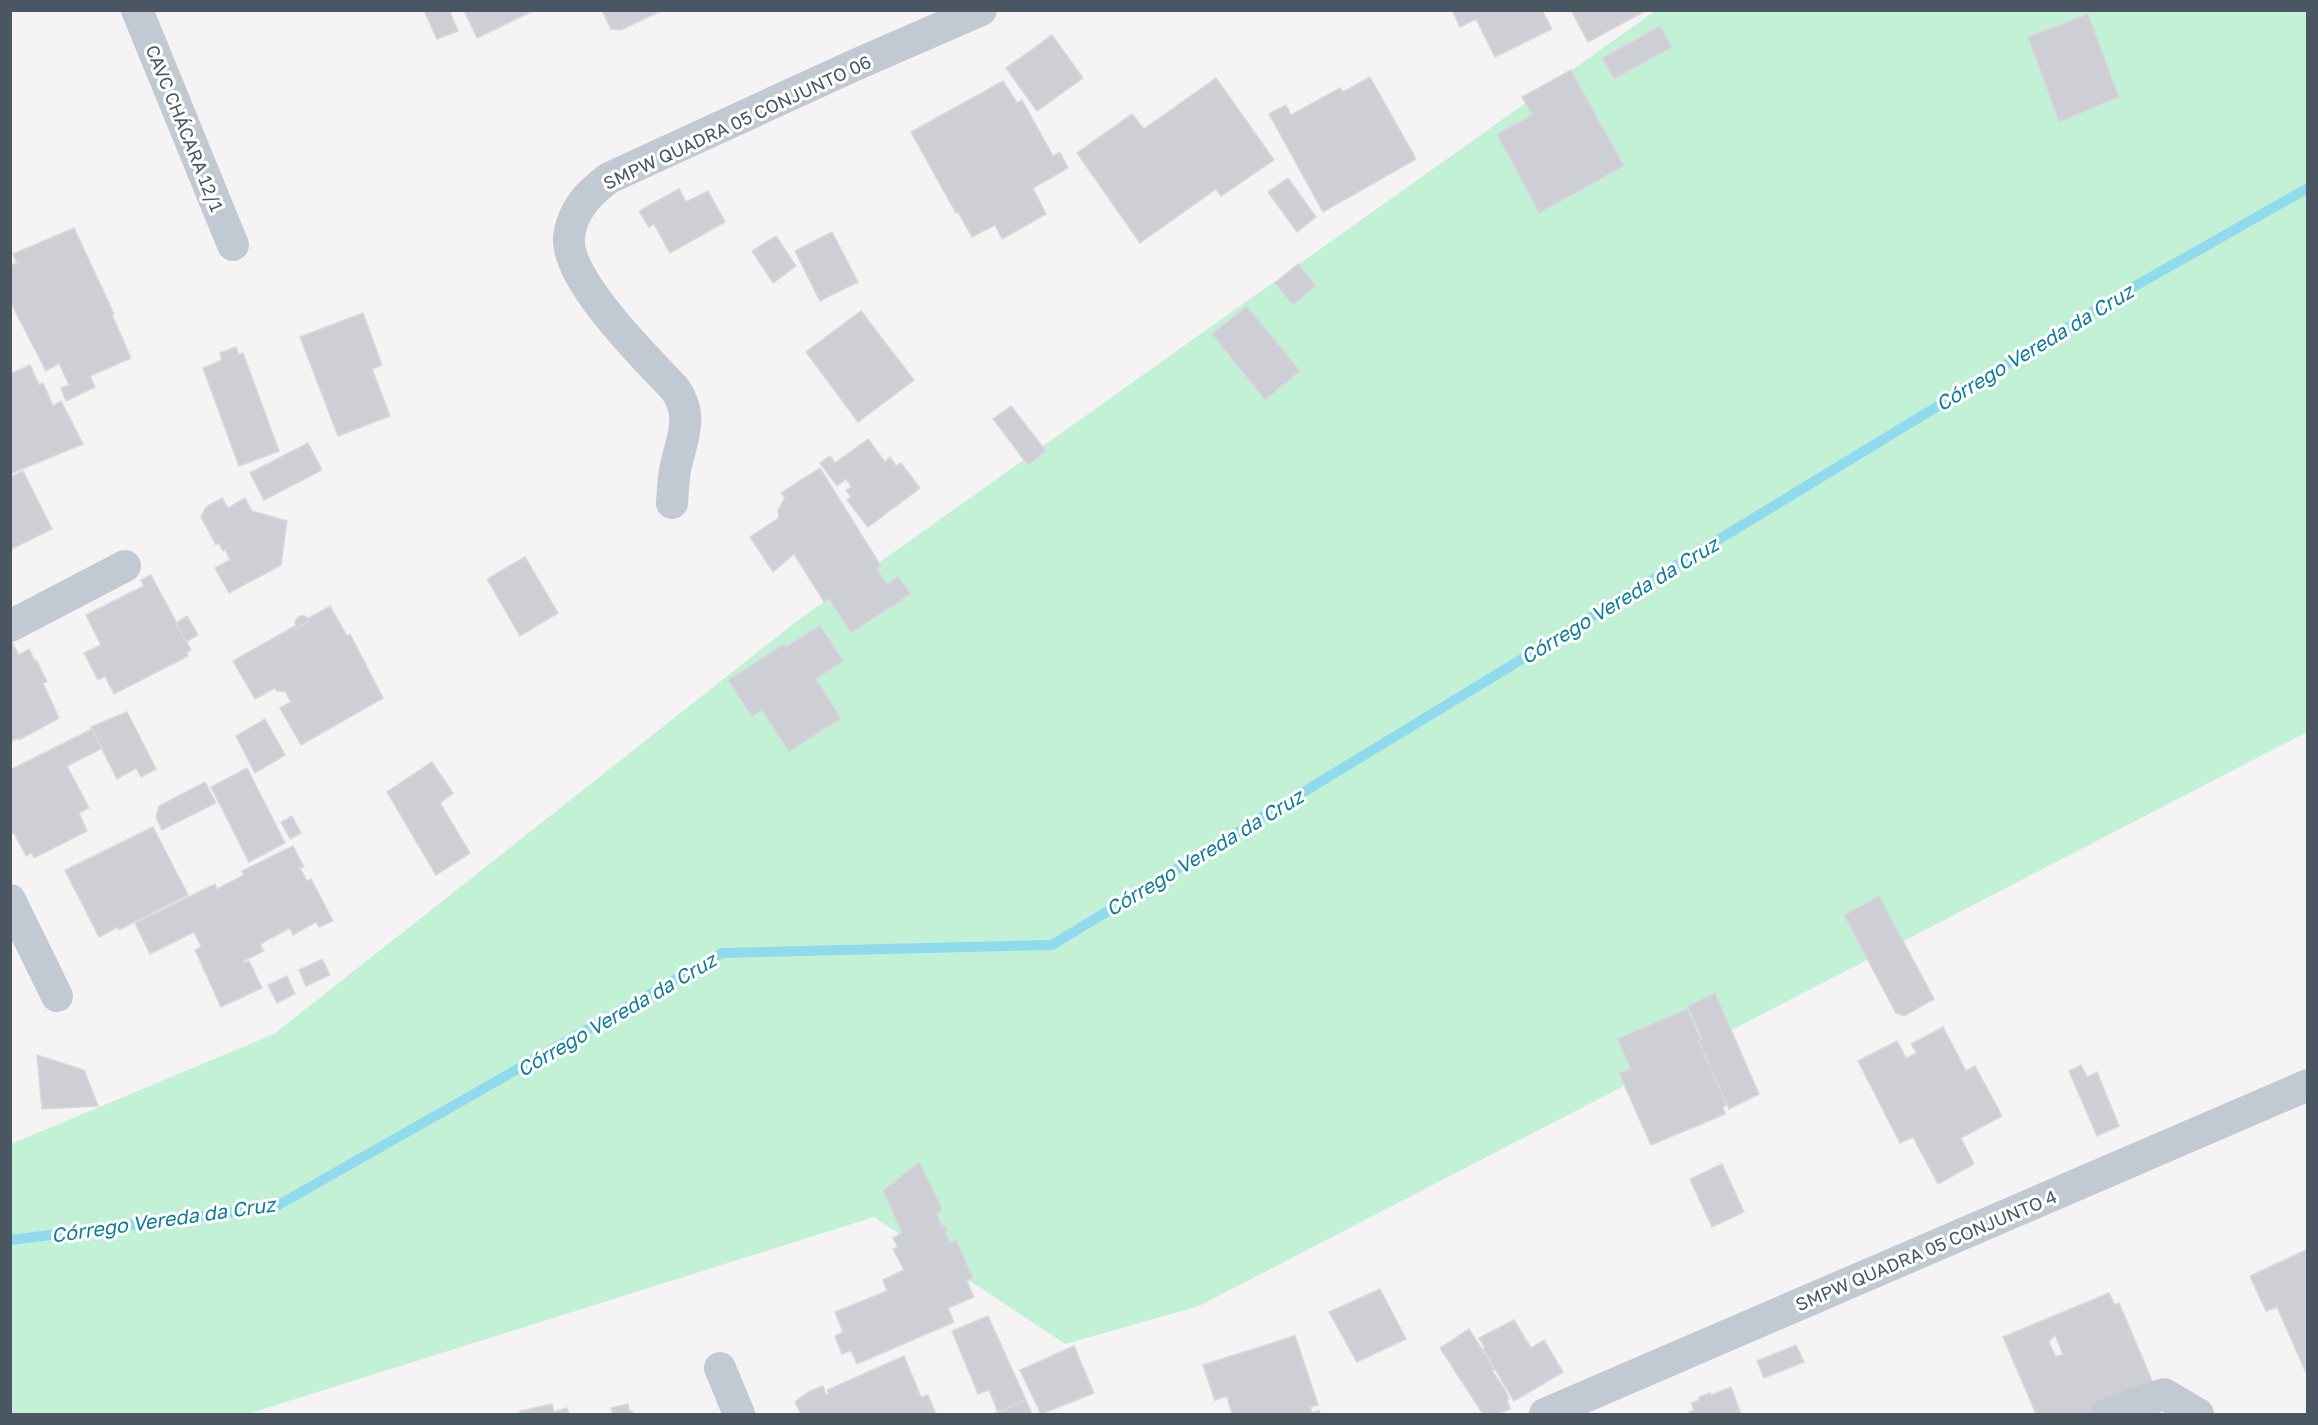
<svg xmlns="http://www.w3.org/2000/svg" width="2318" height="1425" font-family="'Golos Text',sans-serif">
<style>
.green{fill:#c3f1d5}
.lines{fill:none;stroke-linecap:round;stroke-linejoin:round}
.stream{stroke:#90daee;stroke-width:10}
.building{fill:#cdcfd5;stroke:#d7d9de;stroke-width:1.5;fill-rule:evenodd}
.minor{stroke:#c1cad2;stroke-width:32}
.labels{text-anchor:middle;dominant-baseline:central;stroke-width:6;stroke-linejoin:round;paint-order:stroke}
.street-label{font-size:18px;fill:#4a5661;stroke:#fff}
.water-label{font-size:20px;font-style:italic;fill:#0c7c9b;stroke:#fff}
</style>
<rect width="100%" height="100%" fill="#f5f3f3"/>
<!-- green -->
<polygon class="green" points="1655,11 2307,11 2307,732 1199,1306 1065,1344 874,1217 248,1414 11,1414 11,1144 274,1034 797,621"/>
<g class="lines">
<!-- stream -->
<polyline class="stream" points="10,1240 275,1207 722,953 1052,945 2137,285 2308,188"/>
</g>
<!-- building -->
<g class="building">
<polygon points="424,10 449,10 458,31 437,39"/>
<polygon points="464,10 535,10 477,38"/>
<polygon points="602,10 663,10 621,30 611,29"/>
<polygon points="1452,10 1542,10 1552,29 1495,57 1476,19 1460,27"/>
<polygon points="1571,10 1647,10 1588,42"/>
<polygon points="2088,14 2119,97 2059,122 2028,37"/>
<polygon points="1660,26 1672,47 1614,79 1602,58"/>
<polygon points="1052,35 1083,78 1037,111 1006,68"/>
<polygon points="1571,70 1624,166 1539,213 1497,134 1532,115 1522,97"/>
<polygon points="1370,77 1416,159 1323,212 1269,114 1286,105 1291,115 1340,88 1343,92"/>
<polygon points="1216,78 1274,160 1221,196 1216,189 1140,243 1077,153 1132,114 1144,129"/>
<polygon points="1003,81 1017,103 1022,100 1053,156 1060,152 1068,168 1033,188 1046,214 1002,239 995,225 972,237 958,212 956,213 911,132"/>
<polygon points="1288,178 1316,217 1297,232 1268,192"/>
<polygon points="679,189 686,202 708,191 725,222 670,253 654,224 649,227 639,211"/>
<polygon points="74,228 114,314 112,315 131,358 90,376 95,387 66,401 61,388 69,385 59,363 46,371 10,301 10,266 17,263 13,254"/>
<polygon points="832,232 858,282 820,301 795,251"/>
<polygon points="776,236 796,266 773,283 752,251"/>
<polygon points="1298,264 1316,286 1293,305 1275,283"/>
<polygon points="1247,306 1300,371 1265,400 1212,334"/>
<polygon points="861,311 914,380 858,422 806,352"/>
<polygon points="363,313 382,365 372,369 390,416 338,436 300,337"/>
<polygon points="236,347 239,355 243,353 279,451 239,466 203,368 222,360 220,353"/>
<polygon points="30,365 39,385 43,383 53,406 61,401 83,444 10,474 10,374"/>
<polygon points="1011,406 1046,451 1028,465 993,419"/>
<polygon points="868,439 885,462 890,457 896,466 901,463 920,488 868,527 847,500 851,497 846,490 852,487 846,479 837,486 820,463 830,456 835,463"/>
<polygon points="308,443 322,470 264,500 250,473"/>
<polygon points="820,468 881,566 876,568 887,584 898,576 911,594 851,633 829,599 824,602 794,554 773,572 750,537 779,518 778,510 785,498 781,493"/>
<polygon points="23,471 52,529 10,550 10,477"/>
<polygon points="222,498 228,508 245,498 252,511 287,521 281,565 229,593 215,568 230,560 225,549 223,551 219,543 216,545 201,517 206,507"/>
<polygon points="525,557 558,613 520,636 487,579"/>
<polygon points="151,575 191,650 186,653 188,656 114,694 105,676 98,680 84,653 101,645 86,615 144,586 141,580"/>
<polygon points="330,606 347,636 350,634 383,698 301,745 280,708 291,702 285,691 277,691 275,688 255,699 233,661"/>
<polygon points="187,616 198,635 186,642 176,623"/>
<polygon points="305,616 309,621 296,629 295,621 300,616"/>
<polygon points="820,625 843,661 816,679 841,718 789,752 762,710 752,717 728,680 784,644 786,647"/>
<polygon points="12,643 19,655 29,649 35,661 37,661 47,682 43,683 59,718 19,740 18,738 10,742 10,644"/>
<polygon points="127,712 156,769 141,777 136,768 117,779 91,727"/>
<polygon points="265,719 285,755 255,773 236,736"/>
<polygon points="92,729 101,749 67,766 89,808 79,813 87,831 34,858 32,853 26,856 14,833 10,834 10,770"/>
<polygon points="432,762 453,793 440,803 470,853 436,875 387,792"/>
<polygon points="247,768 285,843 249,862 211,787"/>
<polygon points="205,782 216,803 162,830 156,817 159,806"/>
<polygon points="292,816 301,833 290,839 281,822"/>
<polygon points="153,827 188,895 119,930 118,927 99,937 65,870"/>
<polygon points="293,846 304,867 300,868 307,881 311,879 333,921 319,927 316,922 293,935 290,928 260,944 264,951 243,961 244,963 249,961 262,988 221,1007 195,950 201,947 194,932 150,954 135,923 215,884 217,889 244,875 242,871"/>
<polygon points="1879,896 1934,999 1904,1016 1896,1013 1844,915"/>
<polygon points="322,959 330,975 306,986 299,970"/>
<polygon points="287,976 295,994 277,1003 268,985"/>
<polygon points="1715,993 1759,1094 1729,1109 1698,1040 1702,1039 1688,1006"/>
<polygon points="1687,1009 1701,1039 1698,1040 1727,1105 1723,1107 1725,1114 1651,1145 1619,1073 1631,1069 1617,1039"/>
<polygon points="1943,1027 1966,1071 1975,1066 2002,1116 1961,1138 1974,1164 1938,1184 1913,1137 1900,1143 1858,1061 1897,1041 1906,1058 1917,1053 1911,1044"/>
<polygon points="37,1055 84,1070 98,1106 42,1109"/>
<polygon points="2081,1065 2087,1077 2097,1072 2119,1126 2097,1136 2069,1071"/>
<polygon points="919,1162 942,1209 937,1214 942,1227 945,1225 947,1230 945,1231 950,1243 956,1240 973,1278 967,1281 974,1297 948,1308 954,1322 857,1364 851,1351 842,1354 835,1336 843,1332 835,1312 887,1291 883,1280 904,1270 893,1249 898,1247 893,1238 902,1233 883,1191"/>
<polygon points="1722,1164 1744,1212 1712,1227 1690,1179"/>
<polygon points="2308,1249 2308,1375 2307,1375 2277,1307 2266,1311 2250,1276"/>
<polygon points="1380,1289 1406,1339 1357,1362 1329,1312"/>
<path d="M2109 1293 2115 1305 2119 1303 2157 1392 2107 1414H2036L2003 1337ZM2055 1335 2063 1354 2056 1357 2049 1342Z"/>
<polygon points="988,1316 1026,1400 998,1412 989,1390 978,1394 952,1331"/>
<polygon points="1514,1320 1531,1348 1544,1340 1563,1372 1514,1401 1483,1349 1485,1348 1479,1338"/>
<polygon points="1469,1329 1488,1359 1494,1370 1492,1371 1504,1388 1509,1399 1507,1400 1510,1409 1497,1414 1483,1414 1440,1348"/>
<polygon points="1295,1336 1318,1405 1310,1407 1312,1413 1319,1411 1320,1414 1232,1414 1227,1396 1215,1400 1203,1365"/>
<polygon points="1295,1336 1318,1405 1310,1407 1312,1413 1319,1411 1320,1414 1232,1414 1227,1396 1215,1400 1203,1365"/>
<polygon points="1796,1345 1804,1362 1764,1378 1757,1361"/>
<polygon points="1074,1346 1094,1393 1041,1414 1020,1370"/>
<polygon points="904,1356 921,1397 928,1395 936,1414 801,1414 795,1402 808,1392 823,1386 826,1395 829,1394 827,1390"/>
<polygon points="1731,1387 1741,1414 1690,1414 1689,1412 1694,1410 1691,1403 1699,1400 1699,1397 1710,1393 1711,1395"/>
<polygon points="1026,1400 1032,1414 993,1414 998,1412"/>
<polygon points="552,1404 554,1412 567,1408 569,1414 521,1414 520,1411"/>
<polygon points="628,1404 629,1410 635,1414 613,1414 611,1408"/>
</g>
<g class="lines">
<!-- minor -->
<g class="minor">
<polyline points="137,10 233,245"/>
<path d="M672 503C673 492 673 481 675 470 681 440 695 417 675 389 646 358 565 279 569 237 572 210 589 193 609 178L855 65 981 10"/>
<polyline points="10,626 125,566"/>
<polyline points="10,900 57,996"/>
<polyline points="720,1368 739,1414"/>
<polyline points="1545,1414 2308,1085"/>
<polyline points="2107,1414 2164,1394 2198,1414"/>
</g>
</g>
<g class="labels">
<!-- street labels -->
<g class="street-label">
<text transform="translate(737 122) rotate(-25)">SMPW QUADRA 05 CONJUNTO 06</text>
<text transform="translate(185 128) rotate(68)">CAVC CHÁCARA 12/1</text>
<text transform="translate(1926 1250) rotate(-23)">SMPW QUADRA 05 CONJUNTO 4</text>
</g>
<!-- water labels -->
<g class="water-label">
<text transform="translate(2034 347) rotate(-31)">Córrego Vereda da Cruz</text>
<text transform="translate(1619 600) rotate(-31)">Córrego Vereda da Cruz</text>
<text transform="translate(1204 852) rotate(-31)">Córrego Vereda da Cruz</text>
<text transform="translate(616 1014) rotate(-30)">Córrego Vereda da Cruz</text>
<text transform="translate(163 1219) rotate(-8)">Córrego Vereda da Cruz</text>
</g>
</g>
<!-- border -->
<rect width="2318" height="1425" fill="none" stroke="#4a5661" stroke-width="24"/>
</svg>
